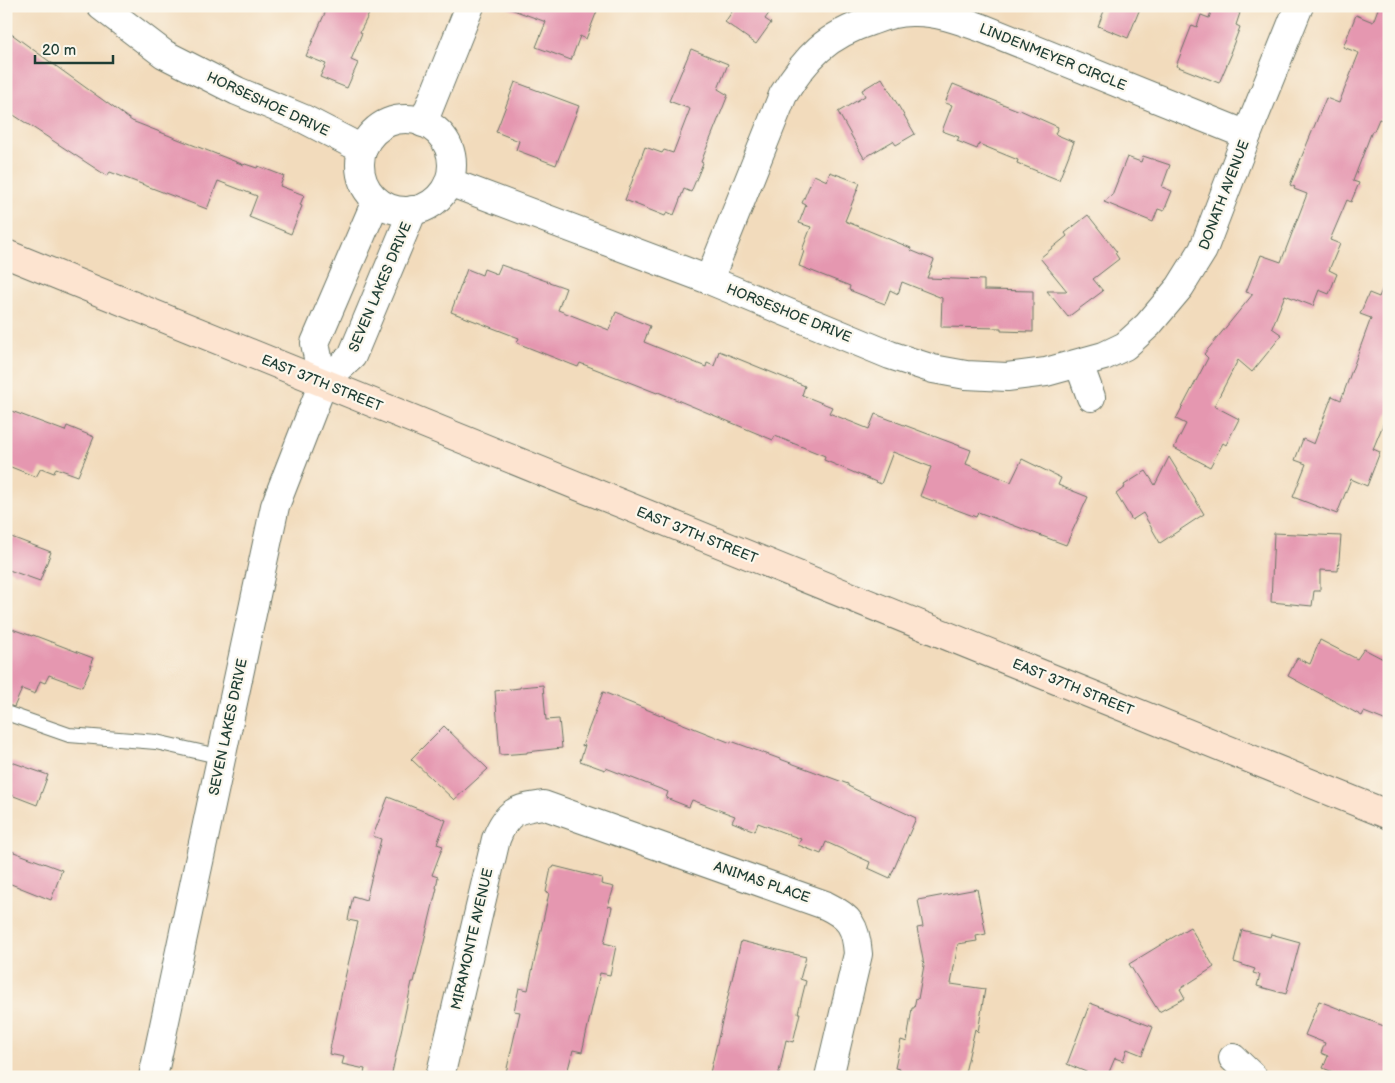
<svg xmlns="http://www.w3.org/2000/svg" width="1395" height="1083" font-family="'Balsamiq Sans',sans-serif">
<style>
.building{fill:#e597b0}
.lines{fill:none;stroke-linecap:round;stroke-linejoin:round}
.service-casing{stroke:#697464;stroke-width:16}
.minor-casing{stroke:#697464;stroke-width:30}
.secondary-casing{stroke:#697464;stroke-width:30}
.service{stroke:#fff;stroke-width:14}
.minor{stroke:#fff;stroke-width:28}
.secondary{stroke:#fde4d0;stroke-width:28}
.labels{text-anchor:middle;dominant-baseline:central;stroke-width:4.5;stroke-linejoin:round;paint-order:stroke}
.street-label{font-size:14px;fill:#1f3d34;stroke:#fbf7ec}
</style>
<rect width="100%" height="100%" fill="#fbf7ec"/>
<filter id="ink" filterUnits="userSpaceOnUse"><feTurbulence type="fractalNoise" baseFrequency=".02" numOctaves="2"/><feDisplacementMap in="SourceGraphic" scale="10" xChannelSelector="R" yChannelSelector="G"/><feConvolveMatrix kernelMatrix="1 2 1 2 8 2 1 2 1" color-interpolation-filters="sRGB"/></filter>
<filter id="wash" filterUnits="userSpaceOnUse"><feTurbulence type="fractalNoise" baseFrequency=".0096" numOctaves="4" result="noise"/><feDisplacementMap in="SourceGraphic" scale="20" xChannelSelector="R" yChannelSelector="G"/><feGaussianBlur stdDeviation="1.12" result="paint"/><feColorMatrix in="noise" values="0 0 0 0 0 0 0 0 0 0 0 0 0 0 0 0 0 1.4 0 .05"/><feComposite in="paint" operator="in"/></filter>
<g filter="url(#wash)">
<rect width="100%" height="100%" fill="#f2dbbc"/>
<g id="blocks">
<!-- building -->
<g class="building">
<polygon points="328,6 373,6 360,32 362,33 351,60 358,63 347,88 320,77 326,64 306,56"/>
<polygon points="509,6 599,6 586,39 580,36 571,60 536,47 546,22 508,8"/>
<polygon points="736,6 774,6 765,19 771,23 756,44 725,22"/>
<polygon points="1106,6 1141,6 1128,38 1098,26"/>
<polygon points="1213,6 1222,6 1240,13 1236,25 1240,27 1230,53 1232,53 1219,83 1176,66 1192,25 1197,27 1201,15 1209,18"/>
<polygon points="1379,6 1389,6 1389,122 1379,119 1374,131 1372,131 1353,181 1359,183 1351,202 1347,200 1330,240 1340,244 1329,270 1337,274 1329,294 1319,290 1313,306 1285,295 1272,328 1282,335 1252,372 1238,360 1214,406 1239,419 1226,445 1223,443 1210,467 1174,448 1186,424 1176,419 1208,358 1204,354 1253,294 1246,292 1261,255 1281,262 1307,194 1294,189 1295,187 1290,185 1326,98 1339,103 1359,53 1343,47 1356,15 1373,22"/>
<polygon points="6,30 132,121 244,165 245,164 257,168 258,166 284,176 280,186 304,195 300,205 302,206 291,234 249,217 257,196 218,181 207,209 110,172 107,176 6,110"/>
<polygon points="691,49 728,64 718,89 728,95 701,162 703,163 691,192 684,189 674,215 667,212 665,216 625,200 645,147 662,153 664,150 673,153 690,109 669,101"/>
<polygon points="882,78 915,134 896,145 893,141 864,158 838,112 865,96 862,90"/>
<polygon points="515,82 579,106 556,165 516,150 519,141 496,132"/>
<polygon points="953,84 1020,111 1020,110 1058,127 1055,134 1074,142 1059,180 1017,163 1018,160 979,144 977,149 957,141 959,137 942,131 952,105 945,103"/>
<polygon points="1143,156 1170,165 1162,187 1172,191 1164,211 1158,209 1153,222 1104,202 1112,195 1127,157 1141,162"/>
<polygon points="830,172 860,183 845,221 911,248 910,250 934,260 927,278 984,280 984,290 1033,291 1033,332 1001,331 1001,328 941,327 942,298 902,282 898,294 890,290 885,304 849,290 850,286 799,266 804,251 802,250 811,227 799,223 806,205 802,203 814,175 827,181"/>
<polygon points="1088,215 1117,252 1115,253 1119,259 1093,279 1103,291 1068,317 1047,291 1067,291 1040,258 1067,236 1065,233"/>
<polygon points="501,265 566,288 558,310 609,330 616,312 650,326 644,342 706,367 707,363 714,366 719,351 805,386 802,395 832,407 829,413 869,429 875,414 928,434 971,450 966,464 1011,482 1022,459 1061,478 1058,485 1088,497 1066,545 978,512 976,517 920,496 931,467 893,452 881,484 824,460 825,456 775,436 773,440 658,392 657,393 580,363 578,367 517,343 519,338 451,312 467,269 482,275 484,269 497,274"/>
<polygon points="1388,276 1389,410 1373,449 1380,452 1367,486 1351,479 1337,514 1293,497 1306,464 1295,460 1303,439 1314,444 1332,396 1341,400 1371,318 1360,314 1369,293 1379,297"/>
<polygon points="6,409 65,431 67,426 94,437 78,476 56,468 54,473 41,468 36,477 6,465"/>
<polygon points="1169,457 1204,514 1160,543 1143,513 1132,520 1116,494 1125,487 1124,485 1146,471 1155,485"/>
<polygon points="1274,533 1341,536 1338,571 1320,570 1320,591 1314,591 1312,606 1271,602"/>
<polygon points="6,535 51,552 40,581 6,569"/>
<polygon points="12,629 32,636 33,635 93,658 90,665 92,665 82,687 49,675 45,683 40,681 35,694 22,689 14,707 6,704 6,644"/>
<polygon points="1320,640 1357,659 1364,649 1389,662 1389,722 1364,712 1362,716 1288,676 1297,658 1310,664"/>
<polygon points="543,685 546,720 559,719 562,748 527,752 527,753 500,755 495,691 520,688 520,687"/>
<polygon points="603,692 731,743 731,741 848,784 848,786 916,818 890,878 868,868 870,862 826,842 821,854 798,845 801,839 758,823 755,831 732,822 735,816 692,800 689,807 666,798 668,792 606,768 605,770 580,761 585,745 582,746"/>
<polygon points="444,726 488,769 454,800 411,759"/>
<polygon points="6,760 48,775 37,805 6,793"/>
<polygon points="388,797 446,820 437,844 443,846 432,875 438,877 436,888 437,888 414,982 412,982 391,1077 363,1077 365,1069 342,1064 344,1057 329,1054 344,982 358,922 348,920 353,896 366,900 381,839 373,836"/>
<polygon points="6,849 62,870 51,900 6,882"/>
<polygon points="554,866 602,878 601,884 614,887 608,906 612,907 604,943 616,946 610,975 600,973 582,1052 573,1050 566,1077 505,1077 520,1012 514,1011 519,988 528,990 549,893 546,892 551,868 553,868"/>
<polygon points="977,889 986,934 976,936 977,941 958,944 951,984 985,989 978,1032 975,1029 964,1077 898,1077 900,1069 895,1068 901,1040 907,1042 912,1008 914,1008 916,998 918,999 924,965 917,928 923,927 918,900"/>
<polygon points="1190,927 1214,967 1180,989 1185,998 1159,1012 1129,964"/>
<polygon points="1242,930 1270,937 1271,934 1300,942 1286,994 1257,986 1260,975 1253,973 1255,969 1234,962"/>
<polygon points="741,941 806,957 800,979 806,981 798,1013 800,1013 793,1042 786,1040 778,1077 709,1077"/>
<polygon points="1319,1001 1389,1028 1389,1077 1345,1077 1323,1068 1328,1056 1321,1053 1325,1043 1305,1035"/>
<polygon points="1090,1003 1153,1027 1142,1055 1127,1049 1123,1061 1115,1058 1107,1077 1098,1077 1067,1064"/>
</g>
</g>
</g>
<g filter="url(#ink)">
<use href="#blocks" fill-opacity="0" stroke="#697464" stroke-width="1"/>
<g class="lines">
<!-- service casing -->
<g class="service-casing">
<polyline id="service" points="6,713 69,735 156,742 222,757"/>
</g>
<!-- minor casing -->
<g class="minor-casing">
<g id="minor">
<polyline points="101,6 164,54 237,91 304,119 362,149"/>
<circle cx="406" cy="165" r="46"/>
<polyline points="423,123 470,6"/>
<polyline points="449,182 709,280 890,355 933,369 966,375 1007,377 1046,372 1104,356 1125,346 1148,325 1180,287 1203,250 1247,135 1299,6"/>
<path d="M709 280 783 95C806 57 827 35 871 21 883 16 898 12 912 12 936 11 960 20 982 28L1247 135"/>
<polyline points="1079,364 1091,397"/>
<polyline points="323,383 315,343 376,201"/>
<polyline points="1233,1058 1253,1077"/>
<polyline points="153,1077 275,506 323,383 352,356 413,210"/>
<path d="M440 1077 496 839C507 811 516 809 543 805L825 905C850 917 856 926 858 954L829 1077"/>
</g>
</g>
<!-- secondary casing -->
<g class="secondary-casing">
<polyline id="secondary" points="6,254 1389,815"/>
</g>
<!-- service -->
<use href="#service" class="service"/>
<!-- minor -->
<use href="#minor" class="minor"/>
<!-- secondary -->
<use href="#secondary" class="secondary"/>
</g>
</g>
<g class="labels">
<!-- street labels -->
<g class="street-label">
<text transform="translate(1053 57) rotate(22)">LINDENMEYER CIRCLE</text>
<text transform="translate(268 104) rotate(25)">HORSESHOE DRIVE</text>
<text transform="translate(1224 195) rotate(-69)">DONATH AVENUE</text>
<text transform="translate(380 287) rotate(-67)">SEVEN LAKES DRIVE</text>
<text transform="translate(789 313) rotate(22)">HORSESHOE DRIVE</text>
<text transform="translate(322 383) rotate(22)">EAST 37TH STREET</text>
<text transform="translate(697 535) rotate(22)">EAST 37TH STREET</text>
<text transform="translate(1073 687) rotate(22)">EAST 37TH STREET</text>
<text transform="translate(228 727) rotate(-78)">SEVEN LAKES DRIVE</text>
<text transform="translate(762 882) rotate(19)">ANIMAS PLACE</text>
<text transform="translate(472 939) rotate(-77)">MIRAMONTE AVENUE</text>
</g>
</g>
<!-- margin -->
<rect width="1395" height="1083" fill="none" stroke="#fbf7ec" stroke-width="25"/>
<!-- scale -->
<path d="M35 55v8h78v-8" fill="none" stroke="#1f3d34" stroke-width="2.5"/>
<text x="42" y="55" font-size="15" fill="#1f3d34" stroke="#fbf7ec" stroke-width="4" paint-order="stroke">20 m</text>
</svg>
